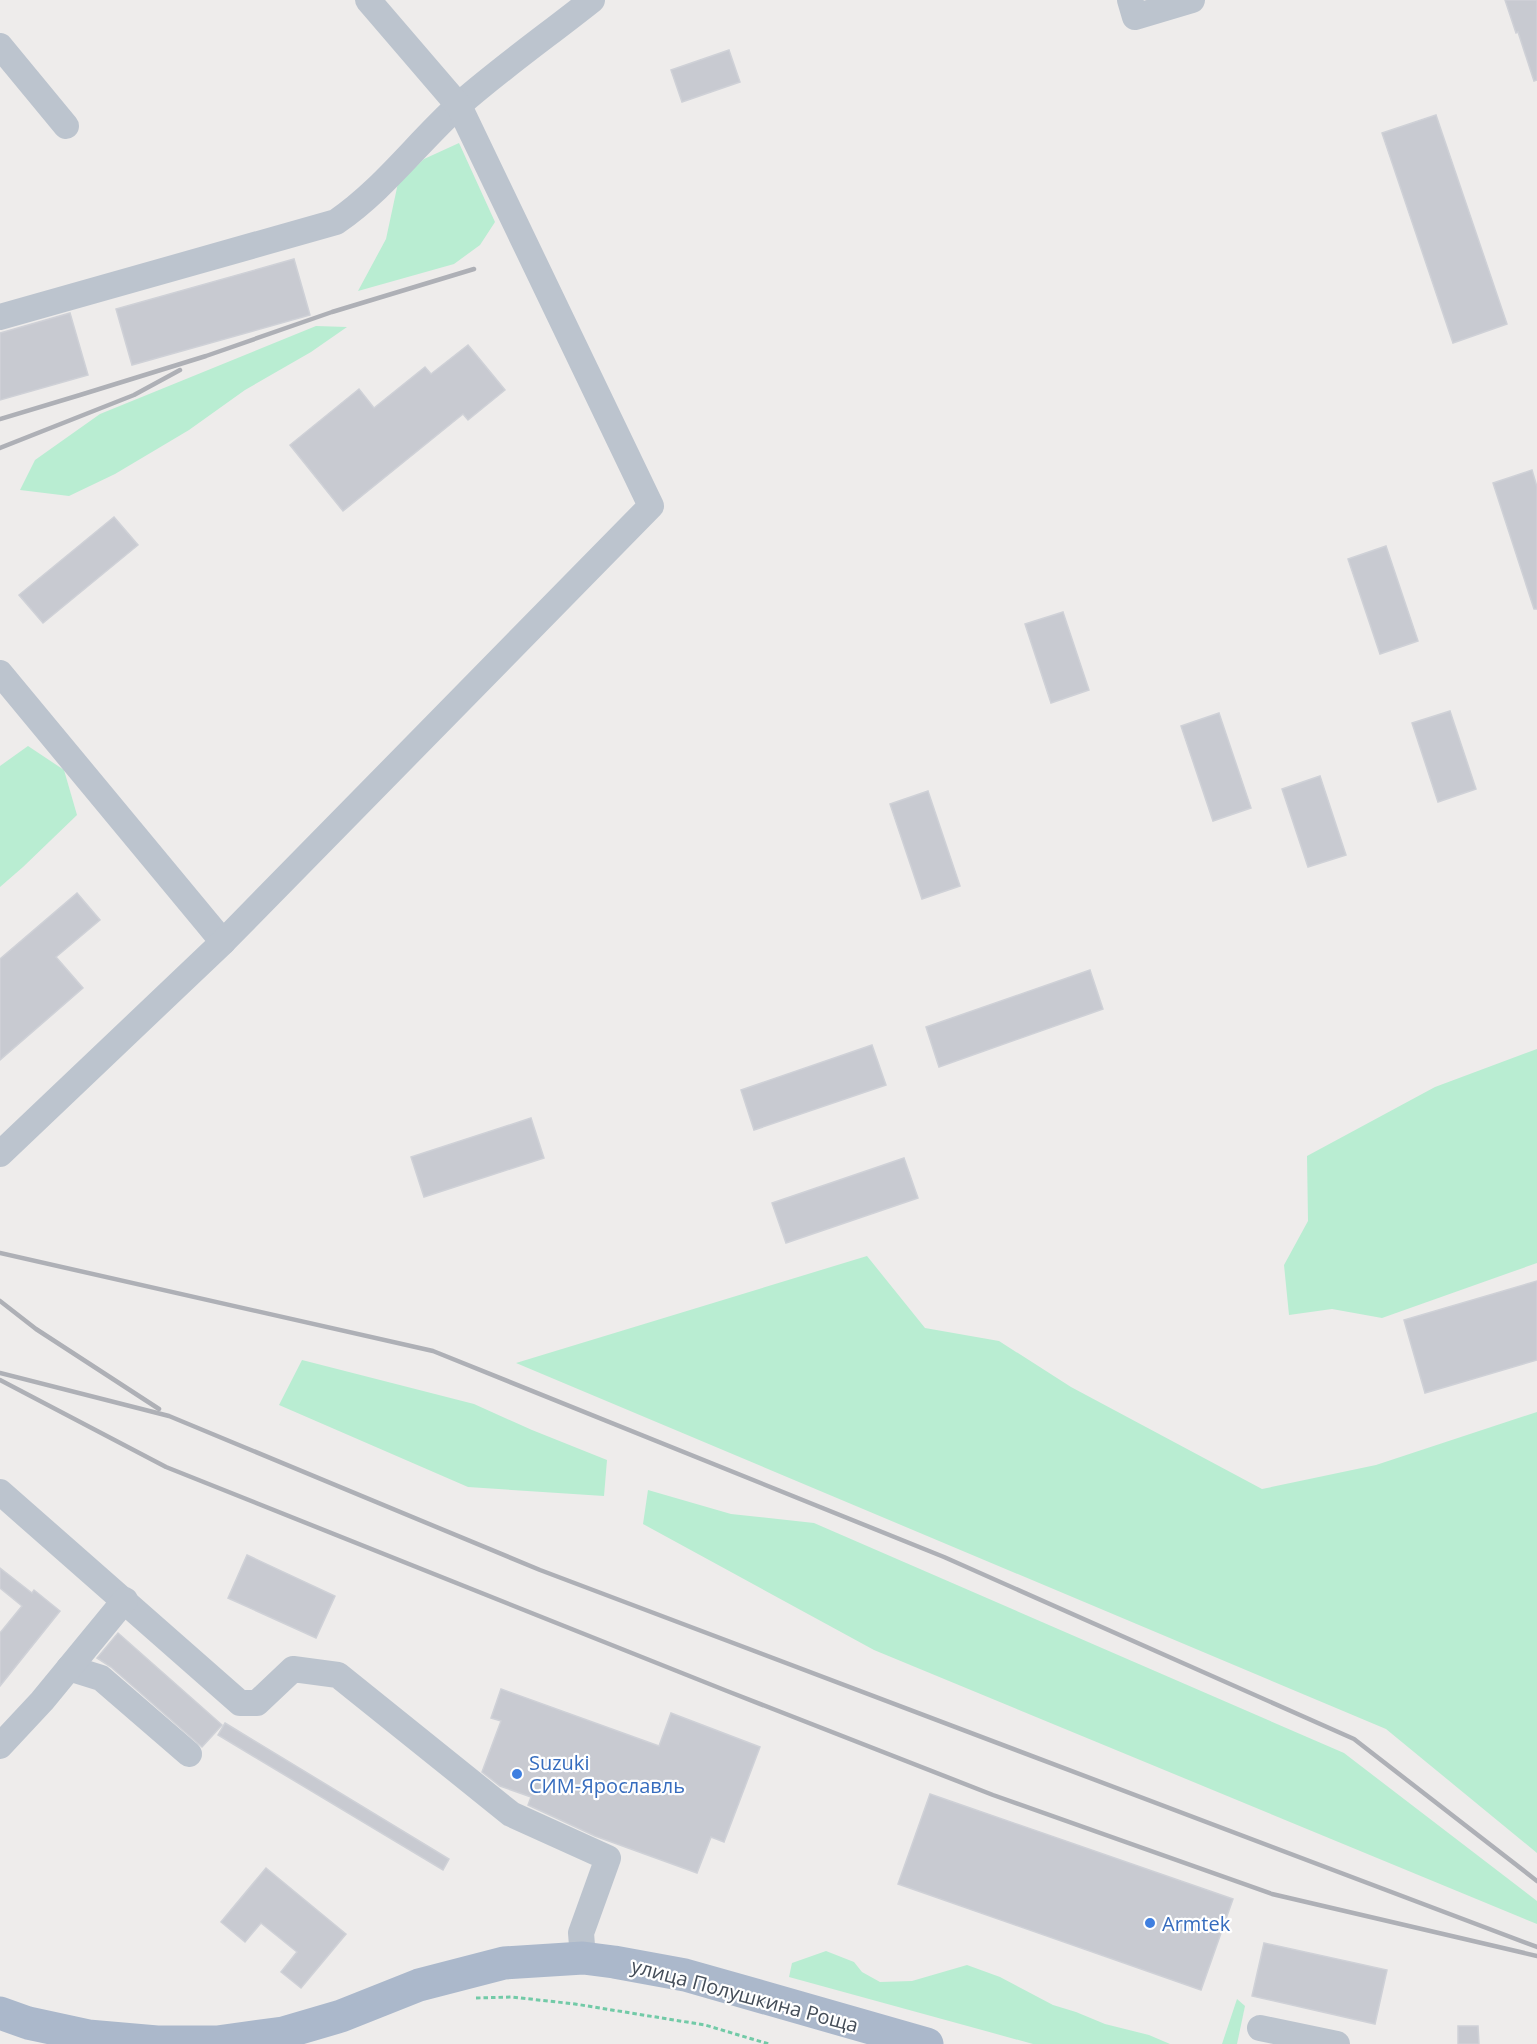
<svg xmlns="http://www.w3.org/2000/svg" width="1537" height="2044" font-family="'Open Sans',sans-serif">
<style>
.green{fill:#b9edd2}
.building{fill:#c8cad1;stroke:#cfd1d7;stroke-width:1.5}
.lines{fill:none;stroke-linecap:round;stroke-linejoin:round}
.path{stroke:#72caa7;stroke-width:3;stroke-dasharray:4.5 3;stroke-linecap:butt}
.minor{stroke:#bcc4ce;stroke-width:26}
.major{stroke:#abb8cb;stroke-width:33}
.rail{stroke:#aeb0b6;stroke-width:4.5}
.shop-dot{fill:#3f7fe0;stroke:#fff;stroke-width:2}
.labels{text-anchor:middle;dominant-baseline:central;stroke-width:4.5;stroke-linejoin:round;paint-order:stroke}
.shop-label{font-size:20px;fill:#366cbe;stroke:#fff;text-anchor:start}
.street-label{font-size:20px;fill:#444d58;stroke:#fff}
</style>
<rect width="100%" height="100%" fill="#eeeceb"/>
<!-- green -->
<g class="green">
<polygon points="459,143 495,222 480,245 454,264 358,291 386,239 398,183 424,159"/>
<polygon points="316,326 347,327 311,352 245,390 189,430 115,474 69,496 20,490 35,460 100,414"/>
<polygon points="28,746 64,770 77,815 23,867 0,887 0,766"/>
<polygon points="1537,1049 1537,1263 1382,1318 1332,1309 1289,1315 1284,1265 1308,1221 1307,1156 1435,1087"/>
<polygon points="867,1256 925,1328 999,1341 1071,1387 1262,1489 1376,1465 1537,1412 1537,1853 1386,1729 516,1363"/>
<polygon points="302,1360 474,1404 532,1430 607,1460 604,1496 468,1487 279,1405"/>
<polygon points="648,1490 731,1514 814,1523 1344,1753 1537,1901 1537,1924 874,1650 643,1524"/>
<polygon points="826,1951 854,1962 862,1972 880,1982 912,1981 967,1965 1000,1977 1053,2005 1076,2012 1105,2024 1149,2035 1170,2044 1033,2044 789,1977 792,1963"/>
<polygon points="1237,1999 1245,2006 1237,2044 1222,2044"/>
</g>
<!-- building -->
<g class="building">
<polygon points="1505,0 1537,0 1537,80 1534,81 1518,32 1516,33"/>
<polygon points="729,50 740,82 682,102 671,70"/>
<polygon points="1436,115 1507,324 1453,343 1382,133"/>
<polygon points="294,259 310,315 132,365 116,309"/>
<polygon points="70,313 88,375 0,400 0,333"/>
<polygon points="468,345 505,390 468,420 463,414 343,511 290,445 359,389 374,408 425,367 431,374"/>
<polygon points="1532,470 1537,487 1537,609 1534,609 1493,483"/>
<polygon points="114,517 138,545 43,623 19,595"/>
<polygon points="1386,546 1418,641 1380,654 1348,559"/>
<polygon points="1063,612 1089,690 1051,703 1025,624"/>
<polygon points="1450,711 1476,789 1438,802 1412,723"/>
<polygon points="1219,713 1251,808 1213,821 1181,726"/>
<polygon points="1320,776 1346,855 1308,867 1282,789"/>
<polygon points="928,791 960,886 922,899 890,804"/>
<polygon points="77,893 100,920 56,957 83,988 0,1060 0,959"/>
<polygon points="1090,970 1103,1009 939,1067 926,1027"/>
<polygon points="872,1045 886,1085 754,1130 741,1090"/>
<polygon points="531,1118 544,1158 424,1197 411,1157"/>
<polygon points="904,1158 918,1198 786,1243 772,1203"/>
<polygon points="1537,1281 1537,1360 1425,1393 1404,1320"/>
<polygon points="247,1555 335,1596 316,1638 228,1598"/>
<polygon points="0,1568 32,1593 34,1590 60,1611 0,1686 0,1633 22,1606 0,1588"/>
<polygon points="118,1633 222,1725 202,1747 111,1667 97,1658"/>
<polygon points="501,1689 659,1746 671,1713 760,1747 724,1842 711,1837 697,1873 595,1836 528,1805 531,1797 500,1786 482,1772 501,1721 491,1718"/>
<polygon points="225,1723 449,1859 443,1870 218,1735"/>
<polygon points="930,1794 1233,1899 1201,1990 898,1884"/>
<polygon points="266,1868 346,1934 301,1988 281,1972 297,1952 261,1923 245,1942 221,1922"/>
<polygon points="1264,1943 1387,1970 1375,2024 1252,1996"/>
<polygon points="1458,2026 1478,2026 1479,2044 1458,2044"/>
</g>
<g class="lines">
<!-- path -->
<polyline class="path" points="476,1998 512,1997 575,2004 705,2025 769,2044"/>
<!-- minor -->
<g class="minor">
<polyline points="1130,0 1135,17 1192,0"/>
<polyline points="0,46 66,126"/>
<path d="M0 317 336 222C383 190 417 143 459 105 501 68 548 35 592 0"/>
<polyline points="0,673 223,942"/>
<polyline points="0,1154 223,942 651,506 459,106 368,0"/>
<polyline points="0,1492 240,1703 257,1703 293,1669 338,1675 511,1814 608,1858 581,1933 583,1958"/>
<polyline points="69,1668 101,1678 189,1754"/>
<polyline points="0,1746 42,1701 125,1600"/>
<polyline points="1260,2028 1337,2044"/>
</g>
<!-- major -->
<polyline class="major" points="0,2013 28,2023 88,2036 157,2042 217,2042 283,2033 341,2016 419,1985 504,1963 583,1958 614,1962 685,1975 927,2044"/>
<!-- rail -->
<g class="rail">
<polyline points="0,419 80,395 206,356 332,312 474,269"/>
<polyline points="0,448 134,395 180,370"/>
<polyline points="0,1253 433,1351 944,1557 1354,1739 1537,1881"/>
<polyline points="0,1301 36,1329 159,1409"/>
<polyline points="0,1373 169,1416 540,1570 1537,1947"/>
<polyline points="0,1380 166,1467 727,1691 993,1795 1272,1894 1537,1956"/>
</g>
</g>
<!-- markers -->
<g class="shop-dot">
<circle cx="517" cy="1774" r="6"/>
<circle cx="1150" cy="1923" r="6"/>
</g>
<g class="labels">
<!-- shop labels -->
<g class="shop-label">
<text x="529" y="1762">Suzuki<tspan x="529" dy="23">СИМ-Ярославль</tspan></text>
<text x="1162" y="1923">Armtek</text>
</g>
<!-- street labels -->
<g class="street-label">
<text transform="translate(745 1995) rotate(15)">улица Полушкина Роща</text>
</g>
</g>
</svg>
